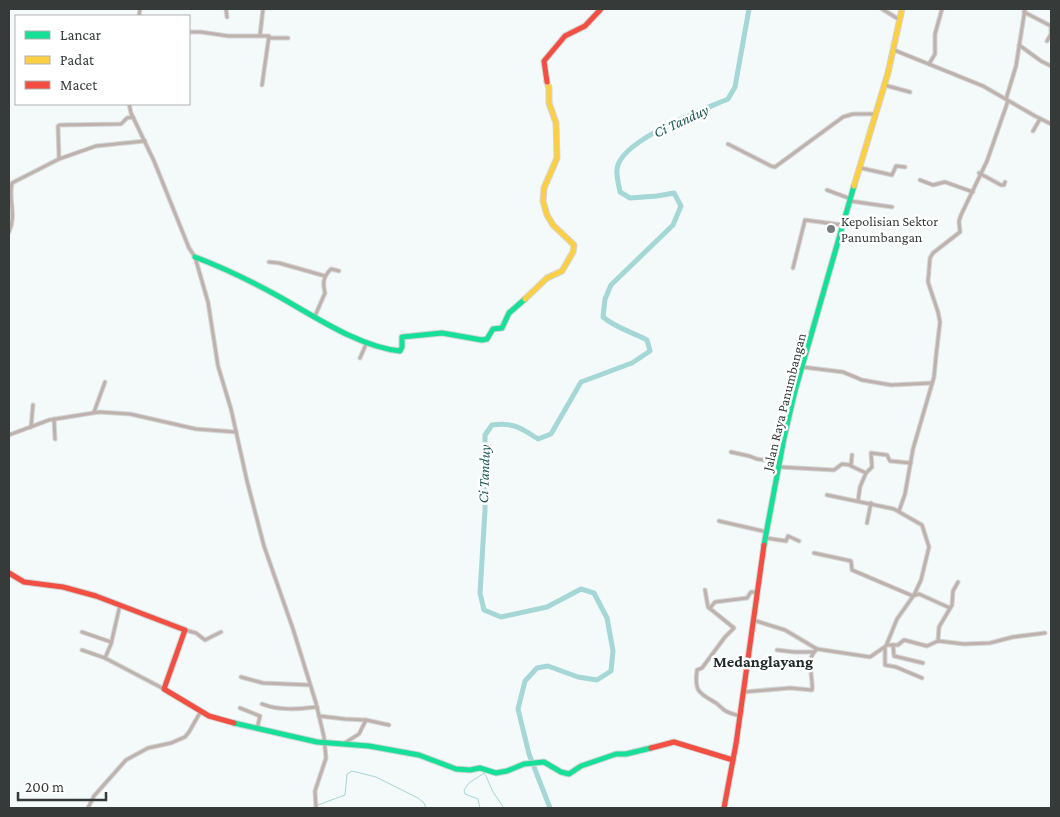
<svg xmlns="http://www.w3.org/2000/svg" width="1060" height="817" font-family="'Crimson Pro',serif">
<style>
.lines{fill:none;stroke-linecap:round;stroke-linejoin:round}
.stream{stroke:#a4d7d5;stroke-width:1}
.river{stroke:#a4d7d5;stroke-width:5}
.street-casing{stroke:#d3d6d6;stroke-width:5}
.fast-casing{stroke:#d3d6d6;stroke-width:7}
.slow-casing{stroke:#d3d6d6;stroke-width:7}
.jam-casing{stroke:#d3d6d6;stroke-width:7}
.street{stroke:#bfb2ad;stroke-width:3}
.fast{stroke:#16e098;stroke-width:5}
.slow{stroke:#ffcf43;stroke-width:5}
.jam{stroke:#f24e42;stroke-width:5}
.poi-dot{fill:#787e7d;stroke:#fff;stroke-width:2}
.labels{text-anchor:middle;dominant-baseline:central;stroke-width:5;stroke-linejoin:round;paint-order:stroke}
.poi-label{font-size:14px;fill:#363b3a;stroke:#fff;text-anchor:start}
.street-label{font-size:14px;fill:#363b3a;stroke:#fff}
.water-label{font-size:15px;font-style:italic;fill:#1f5a59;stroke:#fff}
.quarter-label{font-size:16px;font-weight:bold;fill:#222b2b;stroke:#fff}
</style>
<rect width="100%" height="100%" fill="#f4f9f9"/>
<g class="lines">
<!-- stream -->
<g class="stream">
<polyline points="318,805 345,795 347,774 352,771 376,777 418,798 424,803 426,808"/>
<polyline points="480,808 478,799 465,794 464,790 469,783 484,773 486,776 493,792 504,808"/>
<polyline points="546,808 548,806"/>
</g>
<!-- river -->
<path class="river" d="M550 808 529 754 518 709 525 681 537 668 548 666 578 677 597 680 611 671 613 651 607 618 594 593 581 589 547 607 501 617 484 610 480 593 485 510V435L492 425C513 422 521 428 538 439L551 434 581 382 632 363 650 351 647 340C632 332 616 328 603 317L605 299 611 285 673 225 681 206 674 193 657 196 630 198 620 192C619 185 616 176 617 169 620 140 703 110 728 99L735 87 749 9"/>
<!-- street casing -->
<g class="street-casing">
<g id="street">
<polyline points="226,9 227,17"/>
<polyline points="882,9 900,20"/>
<polyline points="1024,12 1051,26 1051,34 1047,41"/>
<polyline points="139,16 140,9"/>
<polyline points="189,32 201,32 228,36 269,36 262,85"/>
<polyline points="260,35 263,9"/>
<polyline points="270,38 288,38"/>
<polyline points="1019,45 1041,61 1051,66"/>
<polyline points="894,50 983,86 1035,116 1051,124"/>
<polyline points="929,64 935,54 935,34 942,9"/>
<polyline points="884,85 910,92"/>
<polyline points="1006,99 1016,66 1025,9"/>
<polyline points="129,104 131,113 154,161 189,248 195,257 208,302 218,366 231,409 247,481 264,546 293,629 316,703 324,737 326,758 315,791 316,808"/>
<polyline points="1033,131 1040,119"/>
<polyline points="728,144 771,166 775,167 843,117 853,114 876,114"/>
<polyline points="59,159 58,126 60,125 121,124 127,118 133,117"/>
<polyline points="861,168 892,175 896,166 905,167"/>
<polyline points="979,173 1001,185 1004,185 1005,182"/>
<polyline points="920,180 933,185 945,182 973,192"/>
<polyline points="827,190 851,199"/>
<polyline points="850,201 892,207"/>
<path d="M9 232C17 214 8 201 12 183L59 159 96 146 145 141"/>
<polyline points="269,262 279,263 325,276"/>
<polyline points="793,268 805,220 843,225"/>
<path d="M315 316 325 293C323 284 322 278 331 269L339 271"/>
<polyline points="360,358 367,342"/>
<polyline points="802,367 843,372 862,380 891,385 932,383"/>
<polyline points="94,412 105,382"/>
<polyline points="54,419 55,439"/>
<polyline points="31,427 33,405"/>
<polyline points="9,435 49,420 99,412 130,414 196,429 236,432"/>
<polyline points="731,452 749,456 757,459 780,462"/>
<polyline points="852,455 851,466 866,473 860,487 858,501"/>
<polyline points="779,467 834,470 842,464 850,465"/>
<polyline points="866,473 872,467 871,453 887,455 890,461 911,463"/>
<polyline points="899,511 905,494 913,449 934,377 936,356 940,322 938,312 928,282 930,258 933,253 960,232 959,221 961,215 987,161 1008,101"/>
<polyline points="719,521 767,532"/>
<polyline points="867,523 871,503"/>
<polyline points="766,538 786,541 788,536 799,541"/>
<polyline points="814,553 851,561 852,570 913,596 919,594 950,608"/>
<path d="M705 590 708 607 734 628 725 637 702 668 697 670C694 692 699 693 716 703 718 704 720 707 722 708 726 713 734 714 740 716"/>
<polyline points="120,605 111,644 105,658 164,689"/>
<polyline points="710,608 715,602 747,598 751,592 757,592"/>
<polyline points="753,620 785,630 817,649 870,657 886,646 897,619 914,595 921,580 929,547 922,525 894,509 827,495"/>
<polyline points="185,630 196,633 205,640 221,632"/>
<polyline points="82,632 111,642"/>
<polyline points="938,641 939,627 952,605 953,591 958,582"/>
<polyline points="887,645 898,645 904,640 927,646 938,641 964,644 990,643 1013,637 1045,633"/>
<polyline points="893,645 894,656 923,663"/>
<polyline points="885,649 885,665 896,667 922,678"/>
<polyline points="82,650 105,658"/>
<polyline points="777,650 794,652 814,652"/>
<polyline points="241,677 263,683 310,685"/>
<path d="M743 692 790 688 812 690C814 676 804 660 817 649"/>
<path d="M262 704C280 711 299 709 317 707"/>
<polyline points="240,708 260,716 257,729"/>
<polyline points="319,716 345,719 366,720 389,725"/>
<polyline points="343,744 359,734 366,720"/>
<polyline points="88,808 94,796 126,760 148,748 171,743 185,737 189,732 201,711"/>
</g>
</g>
<!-- fast casing -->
<g class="fast-casing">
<g id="fast">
<path d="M195 257C224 268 251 281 278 296 314 316 359 347 400 351L402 347V337L442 333 482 340 487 339 493 329 502 328 509 313 525 299"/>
<polyline points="764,545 784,438 795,391 854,186"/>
<polyline points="234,723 317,742 369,746 419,755 456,769 470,770 480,768 496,773 507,771 524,764 544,762 561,772 569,774 581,766 616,754 626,754 651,748"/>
</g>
</g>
<!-- slow casing -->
<g class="slow-casing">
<g id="slow">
<polyline points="854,186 888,73 902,9"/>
<polyline points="525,299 547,278 562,271 573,252 574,245 553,225 547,215 543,201 544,188 557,158 556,123 549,103 549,88 547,82"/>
</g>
</g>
<!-- jam casing -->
<g class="jam-casing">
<g id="jam">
<polyline points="547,82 544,61 565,36 585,26 601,9"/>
<polyline points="9,573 24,582 63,587 96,596 185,630 164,689 209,716 234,723"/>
<polyline points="651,748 674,742 733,760"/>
<polyline points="724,808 736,744 764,545"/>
</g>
</g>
<!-- street -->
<use href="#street" class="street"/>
<!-- fast -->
<use href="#fast" class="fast"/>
<!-- slow -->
<use href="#slow" class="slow"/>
<!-- jam -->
<use href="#jam" class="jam"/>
</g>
<!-- markers -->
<circle class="poi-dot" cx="831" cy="229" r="5"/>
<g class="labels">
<!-- poi labels -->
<g class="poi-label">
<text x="841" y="221">Kepolisian Sektor<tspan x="841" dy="16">Panumbangan</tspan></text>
</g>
<!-- street labels -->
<g class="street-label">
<text transform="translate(784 402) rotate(-76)">Jalan Raya Panumbangan</text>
</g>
<!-- water labels -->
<g class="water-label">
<text transform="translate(681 121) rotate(-25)">Ci Tanduy</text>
<text transform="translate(484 474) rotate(-88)">Ci Tanduy</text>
</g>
<!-- quarter labels -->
<g class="quarter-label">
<text x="763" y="661">Medanglayang</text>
</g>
</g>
<!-- border -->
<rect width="1060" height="817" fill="none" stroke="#363b3a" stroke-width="20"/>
<!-- legend -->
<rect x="15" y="15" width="175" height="90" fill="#ffffff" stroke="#afb1b0"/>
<rect x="25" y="31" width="25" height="8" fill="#16e098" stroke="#afb1b0"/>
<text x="60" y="40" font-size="15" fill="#363b3a">Lancar</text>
<rect x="25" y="56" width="25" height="8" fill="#ffcf43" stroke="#afb1b0"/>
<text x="60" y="65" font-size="15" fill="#363b3a">Padat</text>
<rect x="25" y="81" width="25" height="8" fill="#f24e42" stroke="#afb1b0"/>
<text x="60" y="90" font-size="15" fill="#363b3a">Macet</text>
<!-- scale -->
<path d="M18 792v8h88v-8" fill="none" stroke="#363b3a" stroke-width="2.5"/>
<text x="25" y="792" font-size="15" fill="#363b3a" stroke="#ffffff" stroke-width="4" paint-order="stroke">200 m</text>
</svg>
